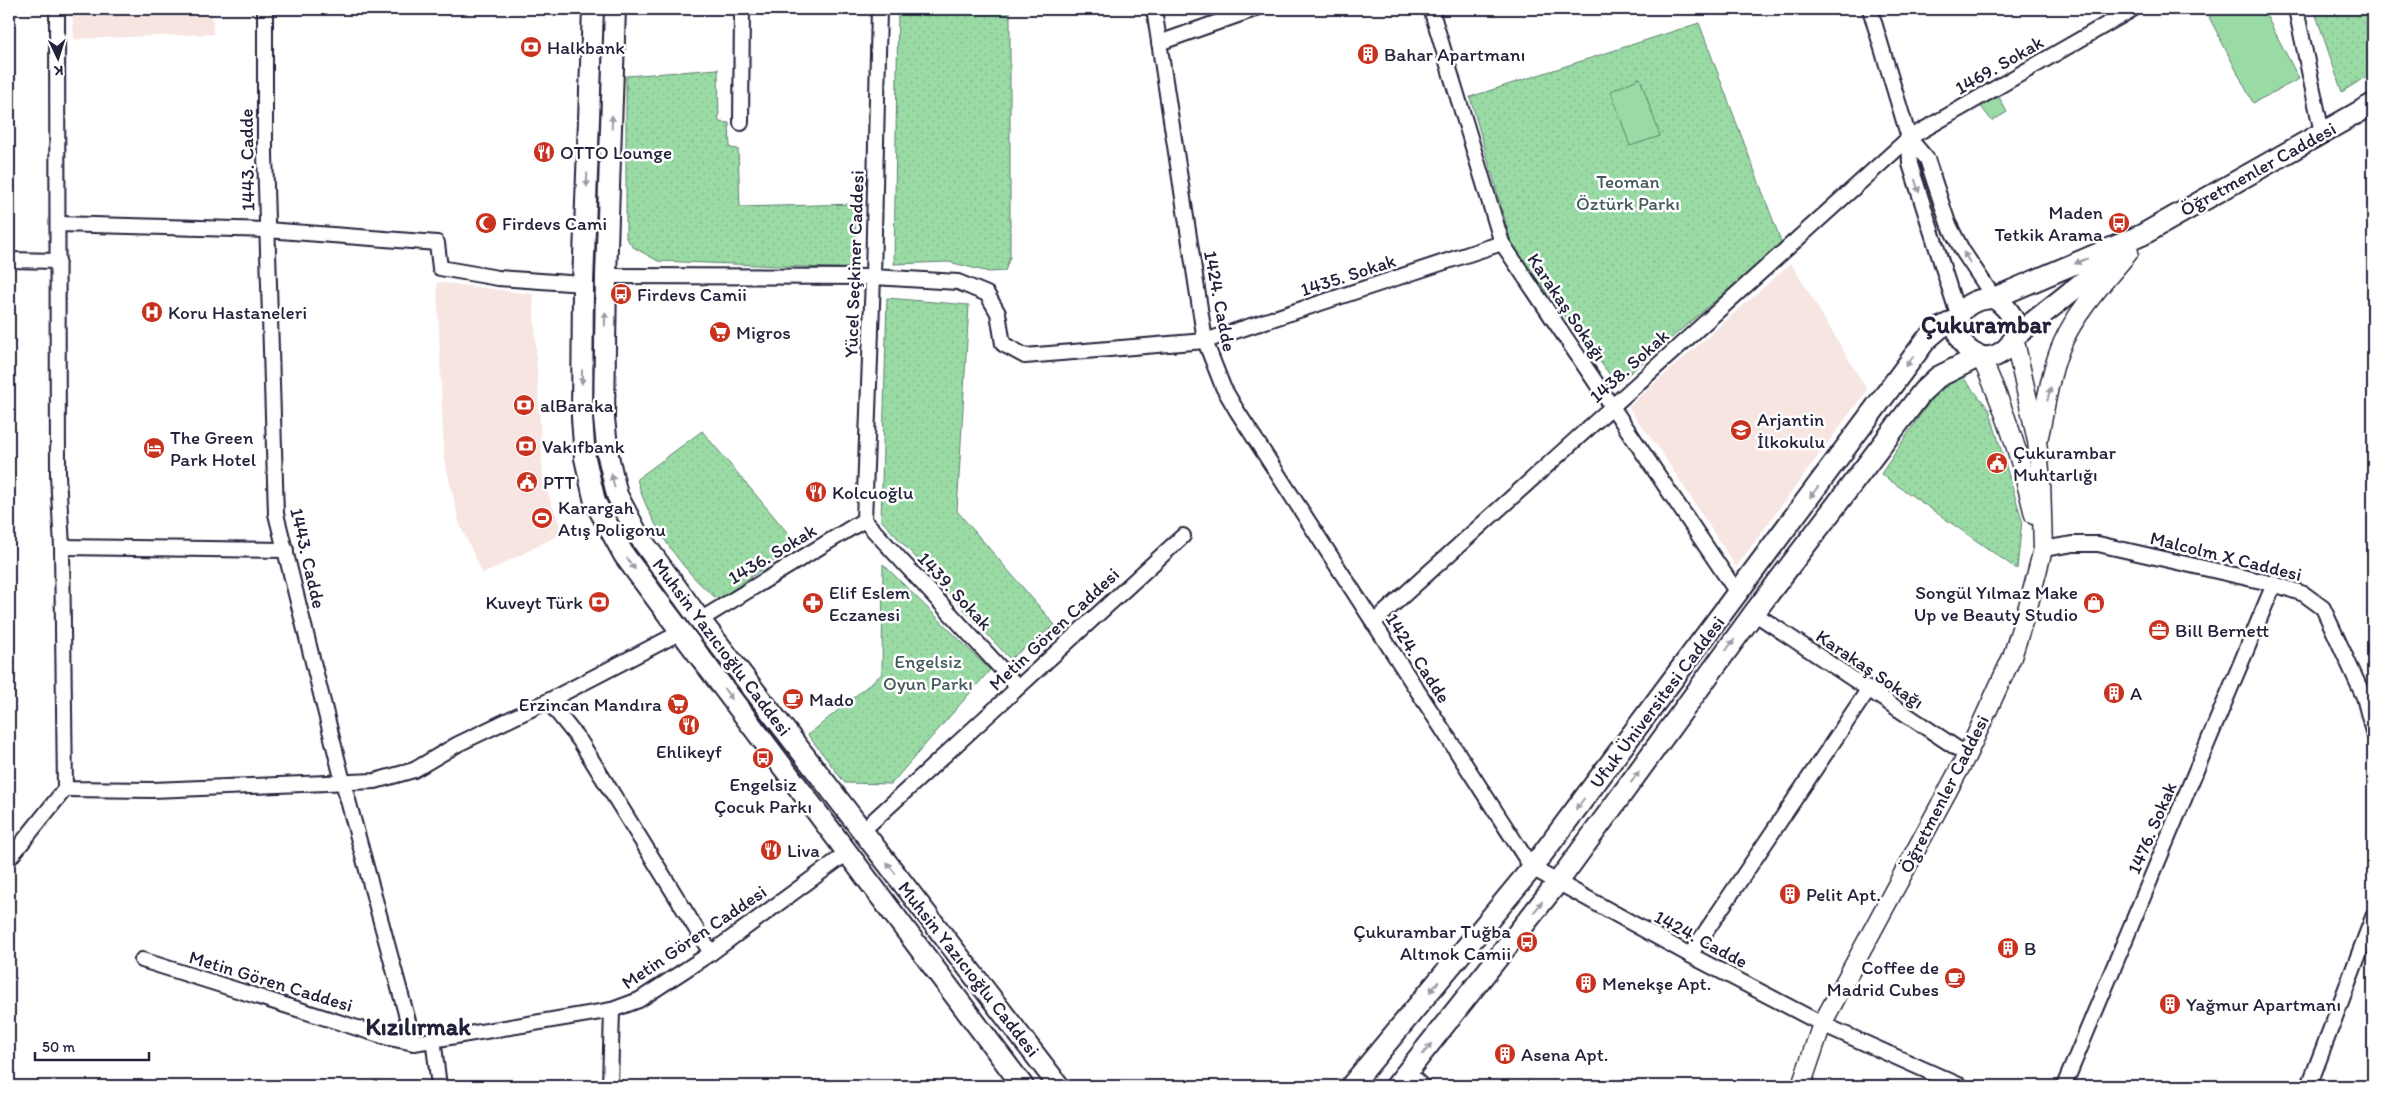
<svg xmlns="http://www.w3.org/2000/svg" width="2382" height="1095" font-family="Itim,sans-serif">
<style>
.built{fill:#f7e5e2}
.grass{fill:url(#grass-dots);stroke:#5e7e70}
.pitch{fill:#9adba5;stroke:#5e7e70}
.lines{fill:none;stroke-linecap:round;stroke-linejoin:round}
.minor-casing{stroke:#22223b;stroke-width:18}
.tertiary-casing{stroke:#22223b;stroke-width:21}
.secondary-casing{stroke:#22223b;stroke-width:24}
.minor{stroke:#fff;stroke-width:14}
.tertiary{stroke:#fff;stroke-width:18}
.secondary{stroke:#fff;stroke-width:20}
.oneway{fill:#9c9ca7}
.labels{text-anchor:middle;dominant-baseline:central;stroke-width:5;stroke-linejoin:round;paint-order:stroke}
.poi-label{font-size:19px;fill:#22223b;stroke:#fff;text-anchor:start}
.street-label{font-size:19px;fill:#22223b;stroke:#fff}
.park-label{font-size:19px;fill:#465a5b;stroke:#fff}
.district-label{font-size:24px;font-weight:bold;fill:#22223b;stroke:#fff}
</style>
<defs>
<pattern id="grass-dots" width="8" height="8" patternUnits="userSpaceOnUse" patternTransform="scale(1.25)"><rect width="8" height="8" fill="#9adba5"/><path d="M2 2h.1M6 6h.1" fill="none" stroke="#84bc8f" stroke-width="1.8" stroke-linecap="round"/></pattern>
</defs>
<rect width="100%" height="100%" fill="#fff"/>
<filter id="ink" filterUnits="userSpaceOnUse"><feTurbulence type="fractalNoise" baseFrequency=".02" numOctaves="2"/><feDisplacementMap in="SourceGraphic" scale="10" xChannelSelector="R" yChannelSelector="G"/><feConvolveMatrix kernelMatrix="1 2 1 2 8 2 1 2 1" color-interpolation-filters="sRGB"/></filter>
<g filter="url(#ink)">
<!-- built -->
<g class="built">
<polygon points="72,9 212,9 213,34 74,39"/>
<polygon points="1791,263 1867,390 1736,567 1662,453 1628,407"/>
<polygon points="437,282 533,294 543,481 563,533 483,574 460,525 444,458"/>
</g>
<!-- grass -->
<g class="grass">
<polygon points="898,9 1010,9 1010,257 1005,271 989,272 949,262 894,264"/>
<polygon points="2314,9 2373,9 2373,72 2342,92"/>
<polygon points="1699,23 1782,244 1617,384 1513,248 1470,97"/>
<polygon points="718,69 719,122 729,123 730,148 738,149 740,207 856,204 855,269 658,261 633,247 626,238 626,76"/>
<polygon points="887,298 969,305 957,511 1055,625 1010,659 881,520"/>
<polygon points="1961,375 1989,409 2022,520 2017,569 1881,474 1933,396"/>
<path d="M702 431 797 544 719 600C684 575 647 520 637 479Z"/>
<polygon points="883,564 990,670 891,784 845,783 808,735 882,674"/>
</g>
<!-- pitch -->
<g class="pitch">
<polygon points="2225,9 2263,9 2299,79 2253,103 2209,17"/>
<polygon points="1640,78 1660,136 1630,146 1611,91"/>
<polygon points="1999,97 2007,112 1992,121 1980,105"/>
</g>
<g class="lines">
<!-- minor casing -->
<g class="minor-casing">
<g id="minor">
<polyline points="57,9 58,475 62,547 65,789 153,790 375,781 414,770 458,744 548,701 580,741 711,953"/>
<polyline points="265,9 265,154 276,514 343,782 414,1043"/>
<polyline points="1154,9 1205,341 1223,387 1237,411 1532,868 1690,955 1822,1024 1961,1086"/>
<polyline points="1431,9 1502,243 1738,594"/>
<polyline points="1870,9 1909,138 1910,164 1959,318"/>
<polyline points="2296,9 2322,133"/>
<polyline points="1159,43 1255,9"/>
<polyline points="741,123 742,9"/>
<polyline points="1909,138 1927,159 1948,223 1962,250 1994,298"/>
<polyline points="58,224 267,230 437,243 440,268 498,278 583,284"/>
<polyline points="9,260 58,261"/>
<polyline points="606,276 873,277 958,282 987,294 998,313 1003,344 1025,356 1205,341 1502,243"/>
<polyline points="864,520 873,277 879,9"/>
<polyline points="864,520 1018,687"/>
<polyline points="62,547 286,550"/>
<polyline points="2043,549 2073,544 2098,544 2274,584 2304,594 2323,608 2364,697 2373,732"/>
<polyline points="1754,613 1967,755"/>
<polyline points="700,620 864,520"/>
<polyline points="1373,623 1909,138 2133,9"/>
<polyline points="548,701 681,632"/>
<polyline points="862,831 1183,536"/>
<polyline points="9,859 65,789"/>
<polyline points="1690,955 1868,690"/>
<polyline points="142,960 389,1038 414,1043 612,1010 639,1000 711,953 847,853"/>
<polyline points="433,1038 439,1086"/>
<polyline points="1408,1073 1422,1086"/>
<polyline points="610,1086 612,1010"/>
<polyline points="2064,1086 2274,584"/>
<polyline points="2309,1086 2373,917"/>
</g>
</g>
<!-- tertiary casing -->
<g class="tertiary-casing">
<g id="tertiary">
<path d="M1980 356C2005 407 2021 459 2034 515"/>
<path d="M2039 436C2046 405 2050 371 2063 342 2078 309 2106 280 2129 252"/>
<polyline points="1801,1086 1822,1024 1967,755 2012,657 2029,603 2043,549 2041,480 2037,441 2014,337"/>
</g>
</g>
<!-- secondary casing -->
<g class="secondary-casing">
<g id="secondary">
<polyline points="593,9 583,284 582,418 585,458 595,502 624,555 661,605 1023,1086"/>
<polyline points="615,9 606,276 604,418 608,456 617,495 638,535 700,620 1059,1086"/>
<path d="M1994 298C2012 310 2025 331 2006 349 1968 383 1925 301 1994 298L2142 235 2373 104"/>
<polyline points="2014,337 2122,251"/>
<polyline points="1351,1086 1532,868 1926,340 1940,328 1959,318"/>
<polyline points="1396,1086 1558,882 1754,613 1923,391 1938,377 1980,356"/>
</g>
</g>
<!-- minor -->
<use href="#minor" class="minor"/>
<!-- tertiary -->
<use href="#tertiary" class="tertiary"/>
<!-- secondary -->
<use href="#secondary" class="secondary"/>
</g>
<!-- one-way arrows -->
<defs><path id="oneway-solid" d="M-6-.8H1V-3.2L6.5 0L1 3.2V.8H-6Z" transform="scale(1.25)"/></defs>
<g class="oneway">
<use href="#oneway-solid" transform="translate(612 122) rotate(-88)"/>
<use href="#oneway-solid" transform="translate(587 180) rotate(92)"/>
<use href="#oneway-solid" transform="translate(1917 186) rotate(72)"/>
<use href="#oneway-solid" transform="translate(1967 258) rotate(-122)"/>
<use href="#oneway-solid" transform="translate(2081 261) rotate(157)"/>
<use href="#oneway-solid" transform="translate(605 319) rotate(-89)"/>
<use href="#oneway-solid" transform="translate(1910 361) rotate(127)"/>
<use href="#oneway-solid" transform="translate(582 377) rotate(90)"/>
<use href="#oneway-solid" transform="translate(2049 394) rotate(-77)"/>
<use href="#oneway-solid" transform="translate(613 481) rotate(-103)"/>
<use href="#oneway-solid" transform="translate(1814 492) rotate(127)"/>
<use href="#oneway-solid" transform="translate(631 564) rotate(54)"/>
<use href="#oneway-solid" transform="translate(1730 645) rotate(-54)"/>
<use href="#oneway-solid" transform="translate(728 694) rotate(53)"/>
<use href="#oneway-solid" transform="translate(1635 777) rotate(-54)"/>
<use href="#oneway-solid" transform="translate(1580 804) rotate(127)"/>
<use href="#oneway-solid" transform="translate(891 868) rotate(-128)"/>
<use href="#oneway-solid" transform="translate(1538 907) rotate(-52)"/>
<use href="#oneway-solid" transform="translate(1434 987) rotate(130)"/>
<use href="#oneway-solid" transform="translate(1427 1049) rotate(-52)"/>
</g>
</g>
<!-- icons -->
<defs>
<g id="bank-disc" transform="scale(1.125)"><circle r="9.5" fill="#c8321e" stroke="#fff"/><path d="M-6-4H6V4H-6ZM0-2.3a2.3 2.3 0 1 0 0 4.6a2.3 2.3 0 1 0 0-4.6Z" fill="#fff"/></g>
<g id="building-disc" transform="scale(1.125)"><circle r="9.5" fill="#c8321e" stroke="#fff"/><path d="M-4-6H4V6H1V3H-1V6H-4ZM-2.5-4.3h1.7v1.8h-1.7ZM.8-4.3h1.7v1.8H.8ZM-2.5-1h1.7V.8h-1.7ZM.8-1h1.7V.8H.8Z" fill="#fff"/></g>
<g id="restaurant-disc" transform="scale(1.125)"><circle r="9.5" fill="#c8321e" stroke="#fff"/><path d="M-5-6h1v4h1v-4h1v4h1v-4h1v5L-1.5 .5V6h-2V.5L-5-1ZM5-6V6H3V1.5H1.5Q1.5-4 5-6Z" fill="#fff"/></g>
<g id="mosque-disc" transform="scale(1.125)"><circle r="9.5" fill="#c8321e" stroke="#fff"/><path d="M3.5-4.9A6 6 0 1 0 3.5 4.9A5 5 0 1 1 3.5-4.9Z" fill="#fff"/></g>
<g id="bus-disc" transform="scale(1.125)"><circle r="9.5" fill="#c8321e" stroke="#fff"/><path d="M-5-6H5V4H4V6H2V4H-2V6H-4V4H-5ZM-3.5-4V0h7V-4ZM-3.5 1.2v1.5H-2V1.2ZM2 1.2v1.5H3.5V1.2Z" fill="#fff"/></g>
<g id="hospital-disc" transform="scale(1.125)"><circle r="9.5" fill="#c8321e" stroke="#fff"/><path d="M-5-5h3v3.5h4V-5h3V5h-3V1.5h-4V5h-3Z" fill="#fff"/></g>
<g id="supermarket-disc" transform="scale(1.125)"><circle r="9.5" fill="#c8321e" stroke="#fff"/><path d="M-6-5.5h2.5l.6 2H6L4.5 2H-2.5L-4.4-4H-6ZM-1.5 3.2a1.3 1.3 0 1 0 .1 0ZM3 3.2a1.3 1.3 0 1 0 .1 0Z" fill="#fff"/></g>
<g id="school-disc" transform="scale(1.125)"><circle r="9.5" fill="#c8321e" stroke="#fff"/><path d="M0-5L7-2L0 1L-7-2ZM-4 1L0 2.5L4 1V4Q0 6-4 4Z" fill="#fff"/></g>
<g id="hotel-disc" transform="scale(1.125)"><circle r="9.5" fill="#c8321e" stroke="#fff"/><path d="M-6-4.5h1.5V1H6V5H4.5V3h-9V5H-6ZM-4 0a1.8 1.8 0 1 1 3.6 0ZM.5 0V-2.5h3Q6-2.5 6 0Z" fill="#fff"/></g>
<g id="civic-disc" transform="scale(1.125)"><circle r="9.5" fill="#c8321e" stroke="#fff"/><path d="M-.6-6.5H3V-4.5H.6V-3L4-1V1h2V6H-6V1h2V-1L-.6-3ZM-1.2 2.5V6h2.4V2.5Z" fill="#fff"/></g>
<g id="stadium-disc" transform="scale(1.125)"><circle r="9.5" fill="#c8321e" stroke="#fff"/><path d="M0-5a6.5 5 0 1 0 0 10a6.5 5 0 1 0 0-10ZM-3.5-1.8h7v3.6h-7Z" fill="#fff"/></g>
<g id="pharmacy-disc" transform="scale(1.125)"><circle r="9.5" fill="#c8321e" stroke="#fff"/><path d="M-2-6h4v4h4v4h-4v4h-4v-4h-4v-4h4Z" fill="#fff"/></g>
<g id="shop-disc" transform="scale(1.125)"><circle r="9.5" fill="#c8321e" stroke="#fff"/><path d="M-5-2.5h2.3a2.7 3.5 0 0 1 5.4 0H5L5.5 6h-11ZM-1.5-2.5h3a1.5 2.3 0 0 0-3 0Z" fill="#fff"/></g>
<g id="office-disc" transform="scale(1.125)"><circle r="9.5" fill="#c8321e" stroke="#fff"/><path d="M-6-3h4V-5.5h4V-3h4V5H-6ZM-1-4.5V-3h2v-1.5ZM-6 0V1H6V0Z" fill="#fff"/></g>
<g id="cafe-disc" transform="scale(1.125)"><circle r="9.5" fill="#c8321e" stroke="#fff"/><path d="M-5.5-4.5H6V0H3Q3 3.5 0 3.5H-2.5Q-5.5 3.5-5.5 0ZM3-3.2v2h1.7v-2ZM-6 4.5H4V6H-6Z" fill="#fff"/></g>
</defs>
<g fill-rule="evenodd">
<use href="#bank-disc" x="531" y="47"/>
<use href="#building-disc" x="1368" y="54"/>
<use href="#restaurant-disc" x="544" y="152"/>
<use href="#mosque-disc" x="486" y="223"/>
<use href="#bus-disc" x="2119" y="223"/>
<use href="#bus-disc" x="621" y="294"/>
<use href="#hospital-disc" x="152" y="312"/>
<use href="#supermarket-disc" x="720" y="332"/>
<use href="#bank-disc" x="524" y="405"/>
<use href="#school-disc" x="1741" y="430"/>
<use href="#bank-disc" x="526" y="446"/>
<use href="#hotel-disc" x="154" y="448"/>
<use href="#civic-disc" x="1997" y="463"/>
<use href="#civic-disc" x="527" y="482"/>
<use href="#restaurant-disc" x="816" y="492"/>
<use href="#stadium-disc" x="542" y="518"/>
<use href="#bank-disc" x="599" y="602"/>
<use href="#pharmacy-disc" x="813" y="603"/>
<use href="#shop-disc" x="2094" y="603"/>
<use href="#office-disc" x="2159" y="630"/>
<use href="#building-disc" x="2114" y="693"/>
<use href="#cafe-disc" x="793" y="699"/>
<use href="#supermarket-disc" x="678" y="704"/>
<use href="#restaurant-disc" x="689" y="725"/>
<use href="#bus-disc" x="763" y="758"/>
<use href="#restaurant-disc" x="771" y="850"/>
<use href="#building-disc" x="1790" y="894"/>
<use href="#bus-disc" x="1527" y="942"/>
<use href="#building-disc" x="2008" y="948"/>
<use href="#cafe-disc" x="1955" y="978"/>
<use href="#building-disc" x="1586" y="983"/>
<use href="#building-disc" x="2170" y="1004"/>
<use href="#building-disc" x="1505" y="1054"/>
</g>
<g class="labels">
<!-- poi labels -->
<g class="poi-label">
<text x="547" y="47">Halkbank</text>
<text x="1384" y="54">Bahar Apartmanı</text>
<text x="560" y="152">OTTO Lounge</text>
<text x="2103" y="212" text-anchor="end">Maden<tspan x="2103" dy="22">Tetkik Arama</tspan></text>
<text x="502" y="223">Firdevs Cami</text>
<text x="637" y="294">Firdevs Camii</text>
<text x="168" y="312">Koru Hastaneleri</text>
<text x="736" y="332">Migros</text>
<text x="540" y="405">alBaraka</text>
<text x="1757" y="419">Arjantin<tspan x="1757" dy="22">İlkokulu</tspan></text>
<text x="170" y="437">The Green<tspan x="170" dy="22">Park Hotel</tspan></text>
<text x="542" y="446">Vakıfbank</text>
<text x="2013" y="452">Çukurambar<tspan x="2013" dy="22">Muhtarlığı</tspan></text>
<text x="543" y="482">PTT</text>
<text x="832" y="492">Kolcuoğlu</text>
<text x="558" y="507">Karargah<tspan x="558" dy="22">Atış Poligonu</tspan></text>
<text x="829" y="592">Elif Eslem<tspan x="829" dy="22">Eczanesi</tspan></text>
<text x="2078" y="592" text-anchor="end">Songül Yılmaz Make<tspan x="2078" dy="22">Up ve Beauty Studio</tspan></text>
<text x="583" y="602" text-anchor="end">Kuveyt Türk</text>
<text x="2175" y="630">Bill Bernett</text>
<text x="2130" y="693">A</text>
<text x="809" y="699">Mado</text>
<text x="662" y="704" text-anchor="end">Erzincan Mandıra</text>
<text x="689" y="751" text-anchor="middle">Ehlikeyf</text>
<text x="763" y="784" text-anchor="middle">Engelsiz<tspan x="763" dy="22">Çocuk Parkı</tspan></text>
<text x="787" y="850">Liva</text>
<text x="1806" y="894">Pelit Apt.</text>
<text x="1511" y="931" text-anchor="end">Çukurambar Tuğba<tspan x="1511" dy="22">Altınok Camii</tspan></text>
<text x="2024" y="948">B</text>
<text x="1939" y="967" text-anchor="end">Coffee de<tspan x="1939" dy="22">Madrid Cubes</tspan></text>
<text x="1602" y="983">Menekşe Apt.</text>
<text x="2186" y="1004">Yağmur Apartmanı</text>
<text x="1521" y="1054">Asena Apt.</text>
</g>
<!-- street labels -->
<g class="street-label">
<text transform="translate(1999 65) rotate(-30)">1469. Sokak</text>
<text transform="translate(247 160) rotate(-91)">1443. Cadde</text>
<text transform="translate(2258 169) rotate(-29)">Öğretmenler Caddesi</text>
<text transform="translate(854 264) rotate(-88)">Yücel Seçkiner Caddesi</text>
<text transform="translate(1348 275) rotate(-18)">1435. Sokak</text>
<text transform="translate(1220 301) rotate(79)">1424. Cadde</text>
<text transform="translate(1567 307) rotate(56)">Karakaş Sokağı</text>
<text transform="translate(1629 366) rotate(-42)">1438. Sokak</text>
<text transform="translate(772 554) rotate(-31)">1436. Sokak</text>
<text transform="translate(2226 556) rotate(14)">Malcolm X Caddesi</text>
<text transform="translate(308 558) rotate(77)">1443. Cadde</text>
<text transform="translate(955 591) rotate(47)">1439. Sokak</text>
<text transform="translate(1054 629) rotate(-43)">Metin Gören Caddesi</text>
<text transform="translate(722 647) rotate(53)">Muhsin Yazıcıoğlu Caddesi</text>
<text transform="translate(1418 658) rotate(57)">1424. Cadde</text>
<text transform="translate(1870 669) rotate(34)">Karakaş Sokağı</text>
<text transform="translate(1657 702) rotate(-53)">Ufuk Üniversitesi Caddesi</text>
<text transform="translate(1944 794) rotate(-63)">Öğretmenler Caddesi</text>
<text transform="translate(2152 828) rotate(-67)">1476. Sokak</text>
<text transform="translate(694 937) rotate(-34)">Metin Gören Caddesi</text>
<text transform="translate(1701 939) rotate(28)">1424. Cadde</text>
<text transform="translate(969 969) rotate(52)">Muhsin Yazıcıoğlu Caddesi</text>
<text transform="translate(271 981) rotate(17)">Metin Gören Caddesi</text>
</g>
<!-- park labels -->
<g class="park-label">
<text x="1628" y="181">Teoman<tspan x="1628" dy="22">Öztürk Parkı</tspan></text>
<text x="928" y="661">Engelsiz<tspan x="928" dy="22">Oyun Parkı</tspan></text>
</g>
<!-- district labels -->
<g class="district-label">
<text x="1986" y="324">Çukurambar</text>
<text x="418" y="1026">Kızılırmak</text>
</g>
</g>
<!-- margin -->
<rect width="2382" height="1095" fill="none" stroke="#fff" stroke-width="30"/>
<rect x="15" y="15" width="2352" height="1065" fill="none" stroke="#22223b" stroke-width="2" filter="url(#ink)"/>
<!-- north arrow -->
<g transform="translate(58 58) rotate(176)" stroke="#ffffff" stroke-width="4" paint-order="stroke">
<path d="M0-4L9 19L0 12L-9 19Z" fill="#22223b"/>
<text y="-8" font-size="14" font-weight="bold" text-anchor="middle" fill="#22223b">K</text>
</g>
<!-- scale -->
<path d="M35 1052v8h114v-8" fill="none" stroke="#22223b" stroke-width="2.5"/>
<text x="42" y="1052" font-size="15" fill="#22223b" stroke="#ffffff" stroke-width="4" paint-order="stroke">50 m</text>
</svg>
